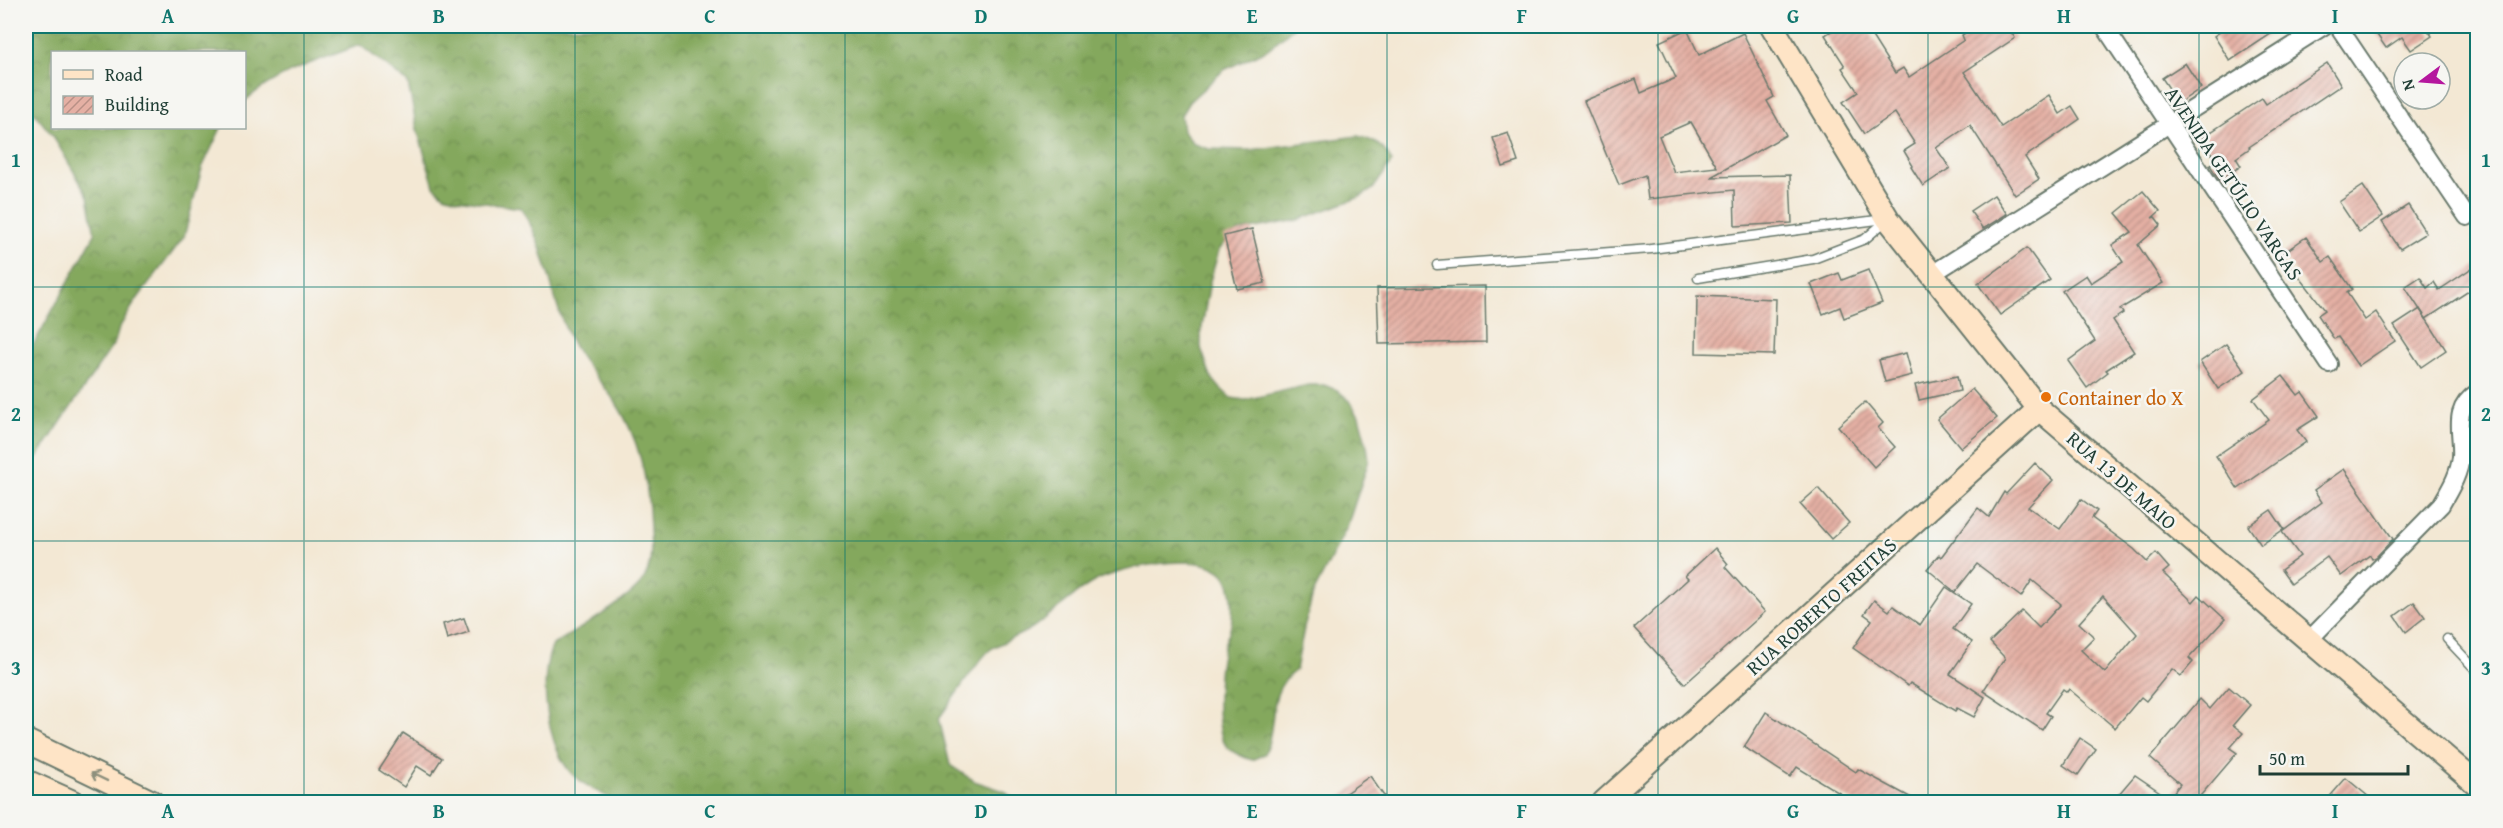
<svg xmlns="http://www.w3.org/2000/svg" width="2503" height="828" font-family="'Gentium Book Plus',serif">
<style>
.forest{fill:url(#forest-crowns);stroke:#527248;stroke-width:1.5}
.building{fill:url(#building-hatch);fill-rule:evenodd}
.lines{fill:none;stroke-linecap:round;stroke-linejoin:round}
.lane-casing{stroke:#69796c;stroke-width:11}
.street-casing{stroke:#69796c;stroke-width:20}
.secondary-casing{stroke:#69796c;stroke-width:26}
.lane{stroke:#fff;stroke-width:8}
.street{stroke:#fff;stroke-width:16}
.secondary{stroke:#fee4c6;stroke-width:22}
.oneway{stroke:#8e907d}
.grid{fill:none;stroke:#0f766e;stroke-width:1.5;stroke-opacity:0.55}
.food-dot{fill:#e8710a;stroke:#f6f6f2;stroke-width:2}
.labels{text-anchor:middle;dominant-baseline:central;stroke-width:5;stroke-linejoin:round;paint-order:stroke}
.street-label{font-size:20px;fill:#1f3d34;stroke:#f6f6f2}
.food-label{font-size:20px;fill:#c56008;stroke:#f6f6f2;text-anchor:start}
.neatline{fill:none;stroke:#0f766e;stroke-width:2}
.grid-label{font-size:20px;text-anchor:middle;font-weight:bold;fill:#0f766e}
</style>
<defs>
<pattern id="forest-crowns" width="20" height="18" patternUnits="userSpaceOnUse" patternTransform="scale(1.5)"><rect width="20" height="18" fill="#84a85d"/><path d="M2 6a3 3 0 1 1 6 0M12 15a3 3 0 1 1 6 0" fill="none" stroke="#6b8a4e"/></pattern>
<pattern id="building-hatch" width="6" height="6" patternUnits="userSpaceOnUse" patternTransform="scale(1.5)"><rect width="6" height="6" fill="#e5b0a4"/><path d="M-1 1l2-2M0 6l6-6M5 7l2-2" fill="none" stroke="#b99086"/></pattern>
</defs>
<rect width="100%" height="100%" fill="#f6f6f2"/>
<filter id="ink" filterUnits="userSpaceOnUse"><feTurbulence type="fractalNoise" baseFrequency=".0167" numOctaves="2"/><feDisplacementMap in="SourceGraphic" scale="12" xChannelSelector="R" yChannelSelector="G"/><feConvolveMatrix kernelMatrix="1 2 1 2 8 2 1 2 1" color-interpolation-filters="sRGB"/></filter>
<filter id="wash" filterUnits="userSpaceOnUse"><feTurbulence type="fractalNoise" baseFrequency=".008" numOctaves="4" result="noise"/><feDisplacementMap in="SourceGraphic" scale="24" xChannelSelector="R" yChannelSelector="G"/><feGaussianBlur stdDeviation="1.35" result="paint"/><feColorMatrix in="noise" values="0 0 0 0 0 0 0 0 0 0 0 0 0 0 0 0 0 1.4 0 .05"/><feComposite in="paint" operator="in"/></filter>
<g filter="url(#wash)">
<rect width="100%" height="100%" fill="#f3e8d4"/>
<!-- forest -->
<path class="forest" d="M26 26H1295L1268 49 1224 70 1189 102 1181 115 1183 131 1194 144 1209 149 1250 150 1358 136C1375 141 1384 146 1392 162L1373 189 1360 197 1298 220 1239 231 1228 239 1219 250 1210 281 1201 333V348L1211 377 1220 388 1231 398 1245 400 1308 385H1324L1337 390 1350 401 1359 416 1367 446 1369 460 1347 527 1313 594 1304 628 1296 670C1265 692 1278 722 1265 754L1252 760C1243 757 1230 752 1225 744 1214 726 1218 670 1223 649 1224 643 1227 638 1229 632 1234 617 1235 583 1221 572 1195 551 1116 568 1090 584 1069 597 1052 615 1032 628 1019 636 1004 641 991 649 978 659 951 703 939 718L950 765 974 781 1004 791 1017 802H617C603 794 586 787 574 776 547 751 537 676 553 645 576 630 627 602 642 582 653 566 651 547 650 529 649 484 641 441 616 403 604 384 586 368 575 348 550 305 550 252 521 208L457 199 444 195 434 186 417 129 408 83 360 45C320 60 277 72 245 101L244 52H52V128H221L202 168 184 237 135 302 119 328 115 342 26 474V358L95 234 88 196 53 136 26 103Z"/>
<g id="blocks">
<!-- building -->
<g class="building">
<polygon points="1839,26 1885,26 1871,35 1895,73 1903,68 1909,77 1964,40 1962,35 1976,26 2007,26 2015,38 1964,72 2001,127 2049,95 2060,114 2072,106 2080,119 2025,157 2039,179 2015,195 1970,125 1936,148 1950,168 1923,186 1911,167 1913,166 1904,151 1915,144 1895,113 1864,134 1843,102 1858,92 1842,68 1845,66 1825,35"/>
<polygon points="2229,26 2283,26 2230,61 2214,36"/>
<polygon points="2371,26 2425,26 2432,36 2411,50 2402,37 2386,48"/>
<path d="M1687 29 1699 55 1743 33 1774 97 1767 101 1786 135 1711 177 1790 175 1792 223 1735 226 1734 190 1648 199 1645 175 1619 185 1584 101 1636 79 1641 93 1676 78 1659 42ZM1691 122 1717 167 1674 172 1659 136Z"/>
<polygon points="2185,63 2201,88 2179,103 2162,78"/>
<polygon points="2327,63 2341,85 2249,147 2250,148 2236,158 2241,166 2219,180 2210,165 2216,160 2202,138 2262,98 2266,104"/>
<polygon points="1508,133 1518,162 1503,167 1493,138"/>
<polygon points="2363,186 2383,216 2359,232 2339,202"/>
<polygon points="2143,191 2160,211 2152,218 2155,217 2161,225 2138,245 2163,283 2120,309 2123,313 2113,320 2134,352 2106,370 2108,372 2087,388 2068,361 2095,341 2062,291 2086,275 2091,283 2123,262 2112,245 2132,232 2116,213"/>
<polygon points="1994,195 2007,214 1983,229 1970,211"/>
<polygon points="2408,205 2426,233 2400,249 2382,222"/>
<polygon points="1252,229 1265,283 1237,289 1224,236"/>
<polygon points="2306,237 2323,262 2330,257 2352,289 2347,293 2365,320 2376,312 2395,341 2358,366 2338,337 2334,339 2318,315 2325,310 2282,254"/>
<polygon points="2027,248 2050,280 2000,315 1978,284"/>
<polygon points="2478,264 2478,285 2426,319 2405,287 2420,277 2427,288 2434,282 2439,290"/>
<polygon points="1868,270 1882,303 1844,318 1840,307 1823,314 1811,284 1839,273 1842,280"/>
<polygon points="1485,286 1486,342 1379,344 1377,288"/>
<polygon points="1697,296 1776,299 1774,355 1696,353"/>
<polygon points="2420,309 2446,350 2421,367 2394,326"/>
<polygon points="2226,344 2245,371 2218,389 2200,362"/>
<polygon points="1906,353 1912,375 1885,382 1879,360"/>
<polygon points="1957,376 1960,391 1919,400 1915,385"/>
<polygon points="2283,376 2298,395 2302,392 2319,416 2297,430 2306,442 2238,489 2216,456 2269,420 2253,399"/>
<polygon points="1972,389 1997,418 1961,448 1937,419"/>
<polygon points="1865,402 1883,423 1878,428 1895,447 1874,467 1838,426"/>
<path d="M2035 463 2053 480 2028 507 2060 529 2081 499 2097 511 2092 518 2134 549 2147 562 2156 553 2169 568 2163 573 2193 602 2199 595 2225 619 2189 658 2193 662 2181 676 2172 669 2146 701 2141 697 2115 728 2069 689 2067 692 2063 689 2046 713 2051 716 2042 730 1983 691 2005 658 1990 642 2022 611 2039 628 2061 604 2032 580 2021 597 1977 564 1955 592 1927 569 1939 555 1941 557 1978 508 1989 517 2004 492 2006 494ZM2103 596 2137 634 2105 673 2081 650 2094 637 2079 623Z"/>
<polygon points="2344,469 2393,539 2376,557 2372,559 2370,555 2341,576 2327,557 2291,584 2281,570 2300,556 2282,532 2322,502 2314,490"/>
<polygon points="1818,488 1849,523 1831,539 1800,504"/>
<polygon points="2271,510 2284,529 2261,545 2248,526"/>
<polygon points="1715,548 1728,564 1725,567 1765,612 1685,684 1634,628 1688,579 1685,576"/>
<polygon points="1946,587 1971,604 1953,629 1972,642 1950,674 1985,697 1974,717 1957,708 1955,711 1910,683 1908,686 1853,648 1872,620 1864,614 1874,600 1889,611 1893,606 1920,625"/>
<polygon points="2414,602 2425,617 2406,632 2395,616"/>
<polygon points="464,618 469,632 447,639 443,624"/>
<polygon points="2229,687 2250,705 2233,725 2243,733 2230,748 2237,753 2195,802 2112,802 2135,775 2169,798 2180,784 2150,758 2200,699 2210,709"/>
<polygon points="1766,712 1856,772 1858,769 1919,802 1854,802 1797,767 1790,777 1744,747"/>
<polygon points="403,733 442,758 431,775 417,766 404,787 379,770"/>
<polygon points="2080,738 2096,749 2078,775 2063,765"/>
<polygon points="1370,776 1388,802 1333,802"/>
<polygon points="2346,778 2375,802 2325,802"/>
</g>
</g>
</g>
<g filter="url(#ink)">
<use href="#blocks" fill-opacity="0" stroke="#69796c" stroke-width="1.5"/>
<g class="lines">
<!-- lane casing -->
<g class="lane-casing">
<g id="lane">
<polyline points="1437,265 1651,249 1885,219"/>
<polyline points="1698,278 1813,259 1865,239 1888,219"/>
<polyline points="2447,639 2478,672"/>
</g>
</g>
<!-- street casing -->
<g class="street-casing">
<g id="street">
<polyline points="2104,26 2329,364"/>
<polyline points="2338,26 2467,217"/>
<polyline points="1932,274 2324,26"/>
<path d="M2309 640 2441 505C2450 489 2459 475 2461 457 2463 432 2450 410 2478 392"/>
</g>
</g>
<!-- secondary casing -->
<g class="secondary-casing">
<g id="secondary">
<polyline points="1772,26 1888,219 2039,409 2478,785"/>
<polyline points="26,741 152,802"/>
<polyline points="26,781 73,802"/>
<polyline points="1604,802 2039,409"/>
</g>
</g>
<!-- lane -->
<use href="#lane" class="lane"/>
<!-- street -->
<use href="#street" class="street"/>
<!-- secondary -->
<use href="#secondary" class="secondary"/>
</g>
<!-- one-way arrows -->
<defs><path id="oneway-shaft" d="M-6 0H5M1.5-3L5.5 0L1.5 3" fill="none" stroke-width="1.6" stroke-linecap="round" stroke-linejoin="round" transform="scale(1.5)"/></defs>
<use class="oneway" href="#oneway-shaft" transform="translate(99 777) rotate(-154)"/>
</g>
<!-- grid -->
<path class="grid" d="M304 26V802M575 26V802M845 26V802M1116 26V802M1387 26V802M1658 26V802M1928 26V802M2199 26V802M26 287H2478M26 541H2478"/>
<!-- markers -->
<circle class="food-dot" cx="2046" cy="397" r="6"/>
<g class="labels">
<!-- street labels -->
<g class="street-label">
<text transform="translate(2234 183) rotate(56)">AVENIDA GETÚLIO VARGAS</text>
<text transform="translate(2122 480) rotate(41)">RUA 13 DE MAIO</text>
<text transform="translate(1821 606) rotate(-42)">RUA ROBERTO FREITAS</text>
</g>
<!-- food labels -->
<g class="food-label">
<text x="2058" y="397">Container do X</text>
</g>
</g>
<!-- margin -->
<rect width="2503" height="828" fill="none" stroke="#f6f6f2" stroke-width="66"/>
<!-- legend -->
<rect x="51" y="51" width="195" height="78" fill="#f6f6f2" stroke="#a0aca6" stroke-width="1.5"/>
<rect x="63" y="70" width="30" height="9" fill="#fee4c6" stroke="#a0aca6" stroke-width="1.5"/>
<text x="105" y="81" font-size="18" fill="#1f3d34">Road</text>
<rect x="63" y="96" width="30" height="18" fill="url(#building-hatch)" stroke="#a0aca6" stroke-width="1.5"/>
<text x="105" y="111" font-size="18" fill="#1f3d34">Building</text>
<!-- north arrow -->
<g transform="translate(2422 81) rotate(254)"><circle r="28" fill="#f6f6f2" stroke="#a0aca6" stroke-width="1.5"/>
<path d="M0-4.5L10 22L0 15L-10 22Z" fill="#b5179e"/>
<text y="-9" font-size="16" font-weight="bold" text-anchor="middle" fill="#1f3d34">N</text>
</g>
<!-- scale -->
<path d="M2260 765v9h148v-9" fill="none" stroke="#1f3d34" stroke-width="3"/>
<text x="2269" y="765" font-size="18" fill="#1f3d34" stroke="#f6f6f2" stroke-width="4.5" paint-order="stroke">50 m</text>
<rect x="33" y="33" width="2437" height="762" class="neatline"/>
<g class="grid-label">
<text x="168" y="23">A</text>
<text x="439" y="23">B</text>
<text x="710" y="23">C</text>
<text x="981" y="23">D</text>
<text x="1252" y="23">E</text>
<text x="1522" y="23">F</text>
<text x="1793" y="23">G</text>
<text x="2064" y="23">H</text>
<text x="2335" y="23">I</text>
<text x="16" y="167">1</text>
<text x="2486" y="167">1</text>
<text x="16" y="421">2</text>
<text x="2486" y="421">2</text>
<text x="16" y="675">3</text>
<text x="2486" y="675">3</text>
<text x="168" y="818">A</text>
<text x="439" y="818">B</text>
<text x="710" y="818">C</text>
<text x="981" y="818">D</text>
<text x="1252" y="818">E</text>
<text x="1522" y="818">F</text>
<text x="1793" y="818">G</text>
<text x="2064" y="818">H</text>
<text x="2335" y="818">I</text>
</g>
</svg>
